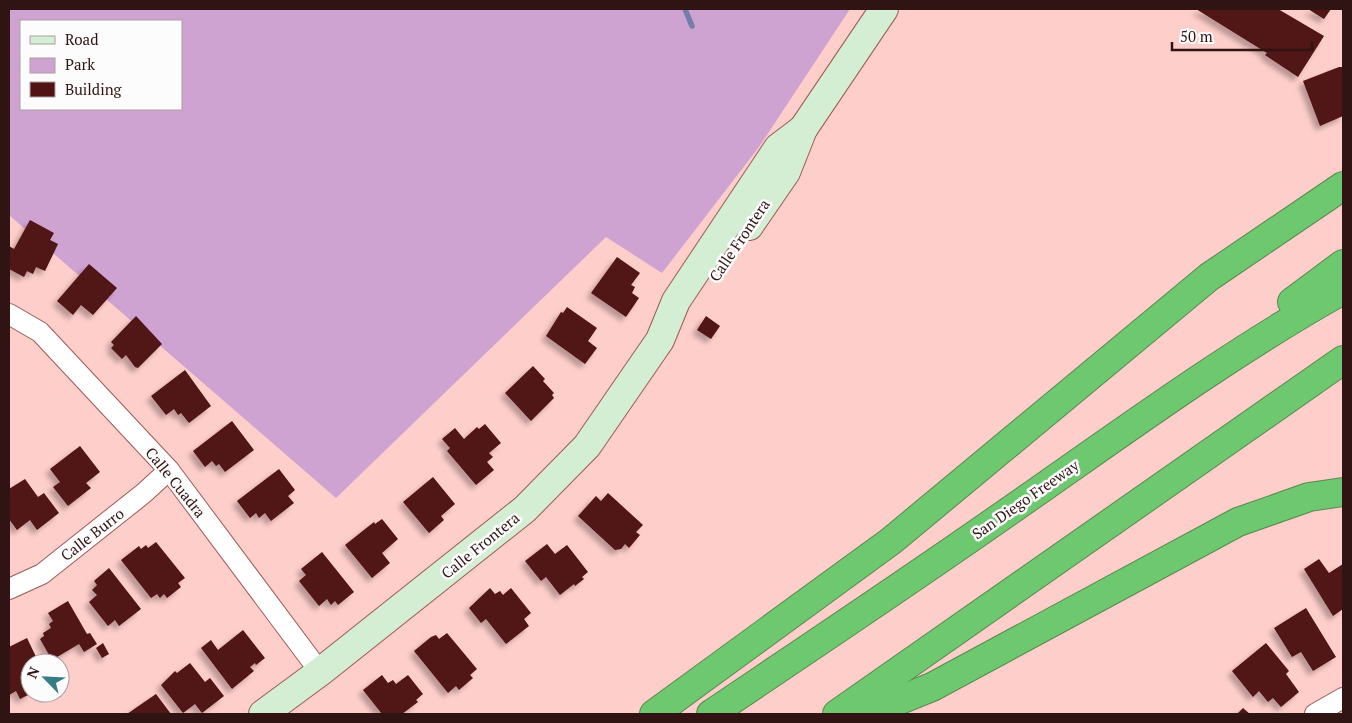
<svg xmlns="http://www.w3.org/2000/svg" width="1352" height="723" font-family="'PT Serif',serif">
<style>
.green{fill:#cea3d1;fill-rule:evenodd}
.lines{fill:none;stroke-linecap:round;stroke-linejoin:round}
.stream{stroke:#737faa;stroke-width:5.5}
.building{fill:#511213;filter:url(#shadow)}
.street-casing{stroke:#9d5954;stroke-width:22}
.secondary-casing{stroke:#9d5954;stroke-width:30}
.highway-casing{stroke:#58894f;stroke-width:30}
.street{stroke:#fff;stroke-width:20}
.secondary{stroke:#d4eed4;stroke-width:28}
.highway{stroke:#6ec86f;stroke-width:28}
.labels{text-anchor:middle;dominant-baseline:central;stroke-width:5;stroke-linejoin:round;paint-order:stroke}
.street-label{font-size:15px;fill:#301413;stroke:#fcfcfc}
</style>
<defs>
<filter id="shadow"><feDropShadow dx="-4.5" dy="4.5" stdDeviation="2.5" flood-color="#0004"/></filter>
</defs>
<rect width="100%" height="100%" fill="#fececa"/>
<!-- green -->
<path class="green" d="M9 9H850L759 147 662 273 606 237 336 498 9 215ZM21 21H181V109H21Z"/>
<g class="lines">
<!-- stream -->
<polyline class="stream" points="685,9 692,26"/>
</g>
<!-- building -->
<g class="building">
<polygon points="1196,9 1278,9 1324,36 1298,77 1265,55 1267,53"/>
<polygon points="1308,9 1331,9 1324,19"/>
<polygon points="1339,67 1343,67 1343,116 1320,126 1303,81"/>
<polygon points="30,220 54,233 50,240 58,244 45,271 36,267 33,274 27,271 24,277 9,269 9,246 14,249"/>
<polygon points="617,257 640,273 631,285 635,287 632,293 639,298 626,317 591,293"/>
<polygon points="89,264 117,288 93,315 81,305 73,315 57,301"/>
<polygon points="567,307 597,328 588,341 597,348 585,364 546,336 561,312 563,313"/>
<polygon points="136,316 162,344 138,368 135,367 126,355 122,359 111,348 114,345 111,342"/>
<polygon points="706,316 720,326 711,339 697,330"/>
<polygon points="533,366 545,379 543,381 554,393 552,395 554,398 531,421 505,393"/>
<polygon points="185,370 211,406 189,423 181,413 178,415 174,409 166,415 151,396"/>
<polygon points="232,421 254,450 225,472 219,464 216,466 212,461 205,467 193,451"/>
<polygon points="485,424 501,443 489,453 493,457 487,462 494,470 476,485 447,451 450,448 442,439 455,428 464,439 477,427 479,429"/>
<polygon points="80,446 100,472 86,483 91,488 68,506 53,487 60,482 50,469"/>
<polygon points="279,469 295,490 288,496 294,503 271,521 265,513 259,518 256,513 250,518 237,501"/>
<polygon points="433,477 455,504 441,516 444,520 429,533 403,502"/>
<polygon points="25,479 38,497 44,493 59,513 37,530 30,520 17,530 9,519 9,489"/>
<polygon points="608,493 643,525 636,532 640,535 629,548 625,544 621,549 615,550 578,516 596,496 601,501"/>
<polygon points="382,519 398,539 382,553 390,563 372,578 345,545 374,522 375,524"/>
<polygon points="156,542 185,578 178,583 181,587 167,598 164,594 160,598 157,594 151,598 121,560 139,546 141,549 146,545 148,548"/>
<polygon points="547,544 555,554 567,545 588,572 582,577 584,579 575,586 574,584 560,595 546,577 541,581 525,561"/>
<polygon points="322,552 354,592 338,605 335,601 331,605 327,599 319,606 299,581 306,575 301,569"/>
<polygon points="1319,559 1329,573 1343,564 1343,609 1333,616 1304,569"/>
<polygon points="109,568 141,609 119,626 115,620 108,626 89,602 97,595 92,590 97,585 94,581"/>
<polygon points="490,588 495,594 500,591 503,595 511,588 531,613 524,619 529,626 506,644 486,619 481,623 469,608"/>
<polygon points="68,601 87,634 90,633 97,644 84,652 79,644 52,660 40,639 44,636 43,633 51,628 49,624 53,621 48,613"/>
<polygon points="1306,608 1336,657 1313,671 1301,652 1292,657 1274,628"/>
<polygon points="243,630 265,658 256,665 255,663 250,667 254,671 232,689 201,648 211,640 218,650"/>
<polygon points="447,633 477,669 470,675 473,678 459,690 456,686 448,693 414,651 431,637 436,635 439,639"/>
<polygon points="27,638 39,663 30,663 30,694 20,699 16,691 9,695 9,647"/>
<polygon points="103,643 109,654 102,658 96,648"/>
<polygon points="1266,643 1289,671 1286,674 1299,692 1281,707 1273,698 1268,702 1259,691 1253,697 1232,671"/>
<polygon points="190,663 205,682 210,678 224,696 202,713 195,704 183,713 161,685 175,671 177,673"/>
<polygon points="382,675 388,683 393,680 396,684 408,675 423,694 416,700 418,702 402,714 382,714 363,690"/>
<polygon points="156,694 171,714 127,714"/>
<polygon points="1243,708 1250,714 1237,714"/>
</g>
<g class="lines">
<!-- street casing -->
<g class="street-casing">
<g id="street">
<polyline points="9,314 40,332 169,470 320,672"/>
<polyline points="9,589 42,574 144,493 169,470"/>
<polyline points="1315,714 1343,698"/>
</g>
</g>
<!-- secondary casing -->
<g class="secondary-casing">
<g id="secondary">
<polyline points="749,226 786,172 803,129 884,9"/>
<polyline points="263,714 320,672 525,509 587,446 660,340 676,301 778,148 803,129"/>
</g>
</g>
<!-- highway casing -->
<g class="highway-casing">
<g id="highway">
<polyline points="1292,302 1343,264"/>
<polyline points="654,714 891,541 1209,277 1343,186"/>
<path d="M711 714C809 648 908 582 1005 514 1116 437 1225 356 1343 290"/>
<polyline points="837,714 1343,360"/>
<polyline points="865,714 932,687 1238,522 1309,497 1343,492"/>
</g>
</g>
<!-- street -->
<use href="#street" class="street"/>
<!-- secondary -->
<use href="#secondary" class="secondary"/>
<!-- highway -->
<use href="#highway" class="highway"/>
</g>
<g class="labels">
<!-- street labels -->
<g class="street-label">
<text transform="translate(739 240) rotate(-56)">Calle Frontera</text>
<text transform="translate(176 482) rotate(51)">Calle Cuadra</text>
<text transform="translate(1025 499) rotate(-35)">San Diego Freeway</text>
<text transform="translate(92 534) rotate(-38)">Calle Burro</text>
<text transform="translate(480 545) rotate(-39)">Calle Frontera</text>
</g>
</g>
<!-- border -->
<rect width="1352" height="723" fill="none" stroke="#301413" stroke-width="20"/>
<!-- legend -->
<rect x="20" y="20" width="162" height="90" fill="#fcfcfc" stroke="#aa9f9f"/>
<rect x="30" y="36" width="25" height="8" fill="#d4eed4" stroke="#aa9f9f"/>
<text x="65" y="45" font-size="15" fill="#301413">Road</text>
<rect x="30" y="58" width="25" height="15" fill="#cea3d1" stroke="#aa9f9f"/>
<text x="65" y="70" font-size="15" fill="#301413">Park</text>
<rect x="30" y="82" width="25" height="15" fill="#511213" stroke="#aa9f9f"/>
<text x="65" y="95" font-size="15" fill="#301413">Building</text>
<!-- north arrow -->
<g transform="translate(45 678) rotate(294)"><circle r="24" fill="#fcfcfc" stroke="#aa9f9f"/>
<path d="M0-4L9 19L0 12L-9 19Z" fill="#357e85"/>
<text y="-8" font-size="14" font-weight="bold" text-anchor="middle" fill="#301413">N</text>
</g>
<!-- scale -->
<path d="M1172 42v8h140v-8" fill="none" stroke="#301413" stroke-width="2.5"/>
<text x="1180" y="42" font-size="15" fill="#301413" stroke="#fcfcfc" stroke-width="4" paint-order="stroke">50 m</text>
</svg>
